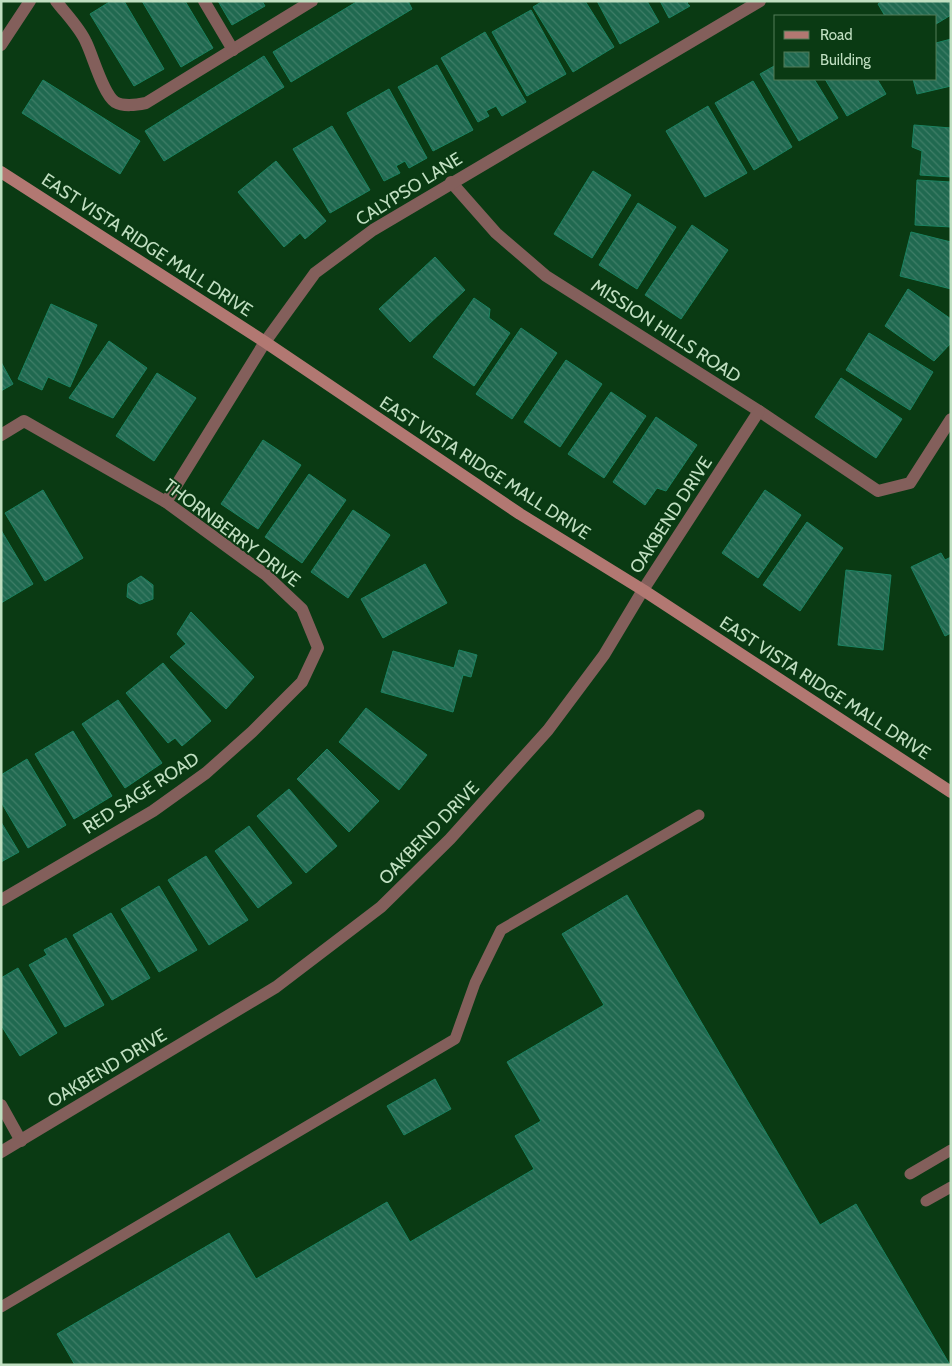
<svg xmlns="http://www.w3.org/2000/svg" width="952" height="1366" font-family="Cabin,sans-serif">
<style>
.building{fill:url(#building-back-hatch);stroke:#1b8261}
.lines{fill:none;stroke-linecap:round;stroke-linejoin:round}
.service{stroke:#835f5b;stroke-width:11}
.minor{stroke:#835f5b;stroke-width:12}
.tertiary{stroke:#835f5b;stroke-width:12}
.secondary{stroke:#b27872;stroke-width:12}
.labels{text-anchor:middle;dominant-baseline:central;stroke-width:4;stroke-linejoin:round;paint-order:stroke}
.street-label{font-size:18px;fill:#c0dfc1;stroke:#0a3a13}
</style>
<defs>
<pattern id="building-back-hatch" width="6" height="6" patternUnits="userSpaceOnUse" patternTransform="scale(1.25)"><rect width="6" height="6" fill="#206950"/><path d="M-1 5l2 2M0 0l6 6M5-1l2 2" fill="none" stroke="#3f7e67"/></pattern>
</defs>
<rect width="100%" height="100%" fill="#0a3a13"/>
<!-- building -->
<g class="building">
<polygon points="111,1 124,1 164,69 134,86 90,14"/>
<polygon points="142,1 185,1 213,48 181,67"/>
<polygon points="218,1 262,1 265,6 232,25"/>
<polygon points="358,1 408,1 412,9 291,82 273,52"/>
<polygon points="543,1 585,1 614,47 573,72 533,7"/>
<polygon points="597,1 647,1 659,22 620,44"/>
<polygon points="660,1 689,1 687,3 690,6 669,18"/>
<polygon points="882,1 951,1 951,15 936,24 936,16 885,16 878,4"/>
<polygon points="531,10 566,74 527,96 492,32"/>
<polygon points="485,32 526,102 502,116 496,106 486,111 489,116 478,122 441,58"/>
<polygon points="951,39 951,86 917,94 913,79 936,79 936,43"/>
<polygon points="264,56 284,87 164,161 145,131"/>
<polygon points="437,65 473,130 433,151 398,87"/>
<polygon points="776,65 776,79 814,79 838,118 799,141 760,74"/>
<polygon points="825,79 877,79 886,94 847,116"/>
<polygon points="43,80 140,141 120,174 22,113"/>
<polygon points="753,81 792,147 754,170 715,103"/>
<polygon points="389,89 427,158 409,168 405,161 396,166 400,173 384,181 347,113"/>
<polygon points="708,106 747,173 705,197 666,131"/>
<polygon points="914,125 951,128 951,177 920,175 922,151 912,147"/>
<polygon points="332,126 370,190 330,213 293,149"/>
<polygon points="276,161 326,221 305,239 300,233 284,247 238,192"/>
<polygon points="593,171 631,195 592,258 554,234"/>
<polygon points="917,180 951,182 951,227 915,225"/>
<polygon points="638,203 676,227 637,289 599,265"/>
<polygon points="692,225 728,250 681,319 645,295"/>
<polygon points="911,232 951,242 951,289 900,276"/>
<polygon points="435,257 465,290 410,342 379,309"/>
<polygon points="908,289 951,319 951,343 934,361 885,326"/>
<polygon points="474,298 490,309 489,318 510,333 474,386 433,357"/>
<polygon points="51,304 97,325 70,387 48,377 42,390 18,379"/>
<polygon points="521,328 557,353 512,419 476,394"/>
<polygon points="869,333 933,372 910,410 846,370"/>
<polygon points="109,341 147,368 113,418 69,398"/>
<polygon points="566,360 602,384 560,447 524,422"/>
<polygon points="1,362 13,384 1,391"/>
<polygon points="157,373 196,398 154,461 116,436"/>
<polygon points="841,378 902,419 876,458 815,417"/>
<polygon points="611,392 646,416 604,478 568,454"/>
<polygon points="656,417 697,445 666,491 657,488 645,505 613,482"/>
<polygon points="263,440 301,465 258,529 221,504"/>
<polygon points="309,474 346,500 302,563 265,537"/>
<polygon points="43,490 83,558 45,581 5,513"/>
<polygon points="765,490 801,515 758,578 722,553"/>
<polygon points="353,510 390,535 348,598 311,572"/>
<polygon points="807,522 843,548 800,611 763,585"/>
<polygon points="1,530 33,584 1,603"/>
<polygon points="941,553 945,560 951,557 951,633 945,636 911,567"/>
<polygon points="425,564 447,603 383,638 361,599"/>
<polygon points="846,570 891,575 883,650 838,645"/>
<polygon points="141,576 153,585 153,599 140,604 127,597 128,584"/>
<polygon points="191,612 254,677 226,709 170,657 186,644 177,634"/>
<polygon points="459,650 477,655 471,677 463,675 453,712 381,692 393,651 454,668"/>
<polygon points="163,663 211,721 182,746 175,738 168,743 126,693"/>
<polygon points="118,700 162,763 125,788 82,724"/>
<polygon points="366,708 427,755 399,790 339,742"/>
<polygon points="73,731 112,796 74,819 35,754"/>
<polygon points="327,749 379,801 349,832 297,779"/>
<polygon points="27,759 66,825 28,848 1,802 1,775"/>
<polygon points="289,789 337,846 306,873 257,816"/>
<polygon points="1,822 19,852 1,862"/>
<polygon points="249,826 292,883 258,908 215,851"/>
<polygon points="206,856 248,920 209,945 168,880"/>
<polygon points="159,886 197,950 159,972 121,909"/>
<polygon points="627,895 820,1225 856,1204 950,1365 75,1365 57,1334 229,1233 256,1279 387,1202 410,1242 534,1169 515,1136 541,1121 507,1062 604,1005 562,934"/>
<polygon points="111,913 150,978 112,1000 73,935"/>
<polygon points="66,938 104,1005 65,1027 29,965 47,955 44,950"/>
<polygon points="18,968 57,1033 20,1056 1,1025 1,978"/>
<polygon points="435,1079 451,1109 404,1135 387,1106"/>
</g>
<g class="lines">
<!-- service -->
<g class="service">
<polyline points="910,1174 951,1150"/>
<polyline points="926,1201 951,1187"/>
<polyline points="1,1307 455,1039 475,983 501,930 699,815"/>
</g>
<!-- minor -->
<g class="minor">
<path d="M56 1C66 14 80 28 86 42 93 56 103 94 115 102 124 107 136 105 146 103L312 1"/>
<polyline points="204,1 233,50"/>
<polyline points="1,45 30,1"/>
<polyline points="451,182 496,233 546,276 759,411 878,491 910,483 951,419"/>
<polyline points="1,435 24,421 166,502 266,575 302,609 318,648 302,682 252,732 206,773 153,811 1,900"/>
<polyline points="166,502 265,342 315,273 373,230 760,1"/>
<polyline points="643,590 759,411"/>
<polyline points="1,1105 21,1141"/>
</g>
<!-- tertiary -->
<polyline class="tertiary" points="1,1152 276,987 381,907 450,839 548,730 604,655 643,590"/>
<!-- secondary -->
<polyline class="secondary" points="1,172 265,342 520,514 643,590 951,792"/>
</g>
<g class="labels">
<!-- street labels -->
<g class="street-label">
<text transform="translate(409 189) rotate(-32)">CALYPSO LANE</text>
<text transform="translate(147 245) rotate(33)">EAST VISTA RIDGE MALL DRIVE</text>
<text transform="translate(666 331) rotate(33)">MISSION HILLS ROAD</text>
<text transform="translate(485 468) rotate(33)">EAST VISTA RIDGE MALL DRIVE</text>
<text transform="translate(671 515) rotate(-57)">OAKBEND DRIVE</text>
<text transform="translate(232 533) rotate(37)">THORNBERRY DRIVE</text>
<text transform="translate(825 688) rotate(33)">EAST VISTA RIDGE MALL DRIVE</text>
<text transform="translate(141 793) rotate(-33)">RED SAGE ROAD</text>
<text transform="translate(429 833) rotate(-46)">OAKBEND DRIVE</text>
<text transform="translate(107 1068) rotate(-31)">OAKBEND DRIVE</text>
</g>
</g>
<!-- border -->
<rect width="952" height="1366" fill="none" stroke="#c0dfc1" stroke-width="5"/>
<!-- legend -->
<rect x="774" y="15" width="162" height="65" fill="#0a3a13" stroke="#537c59"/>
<rect x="784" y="31" width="25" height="8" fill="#b27872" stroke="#537c59"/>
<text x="820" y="40" font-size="15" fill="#c0dfc1">Road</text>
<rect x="784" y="52" width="25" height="15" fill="url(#building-back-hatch)" stroke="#537c59"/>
<text x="820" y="65" font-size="15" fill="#c0dfc1">Building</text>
</svg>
